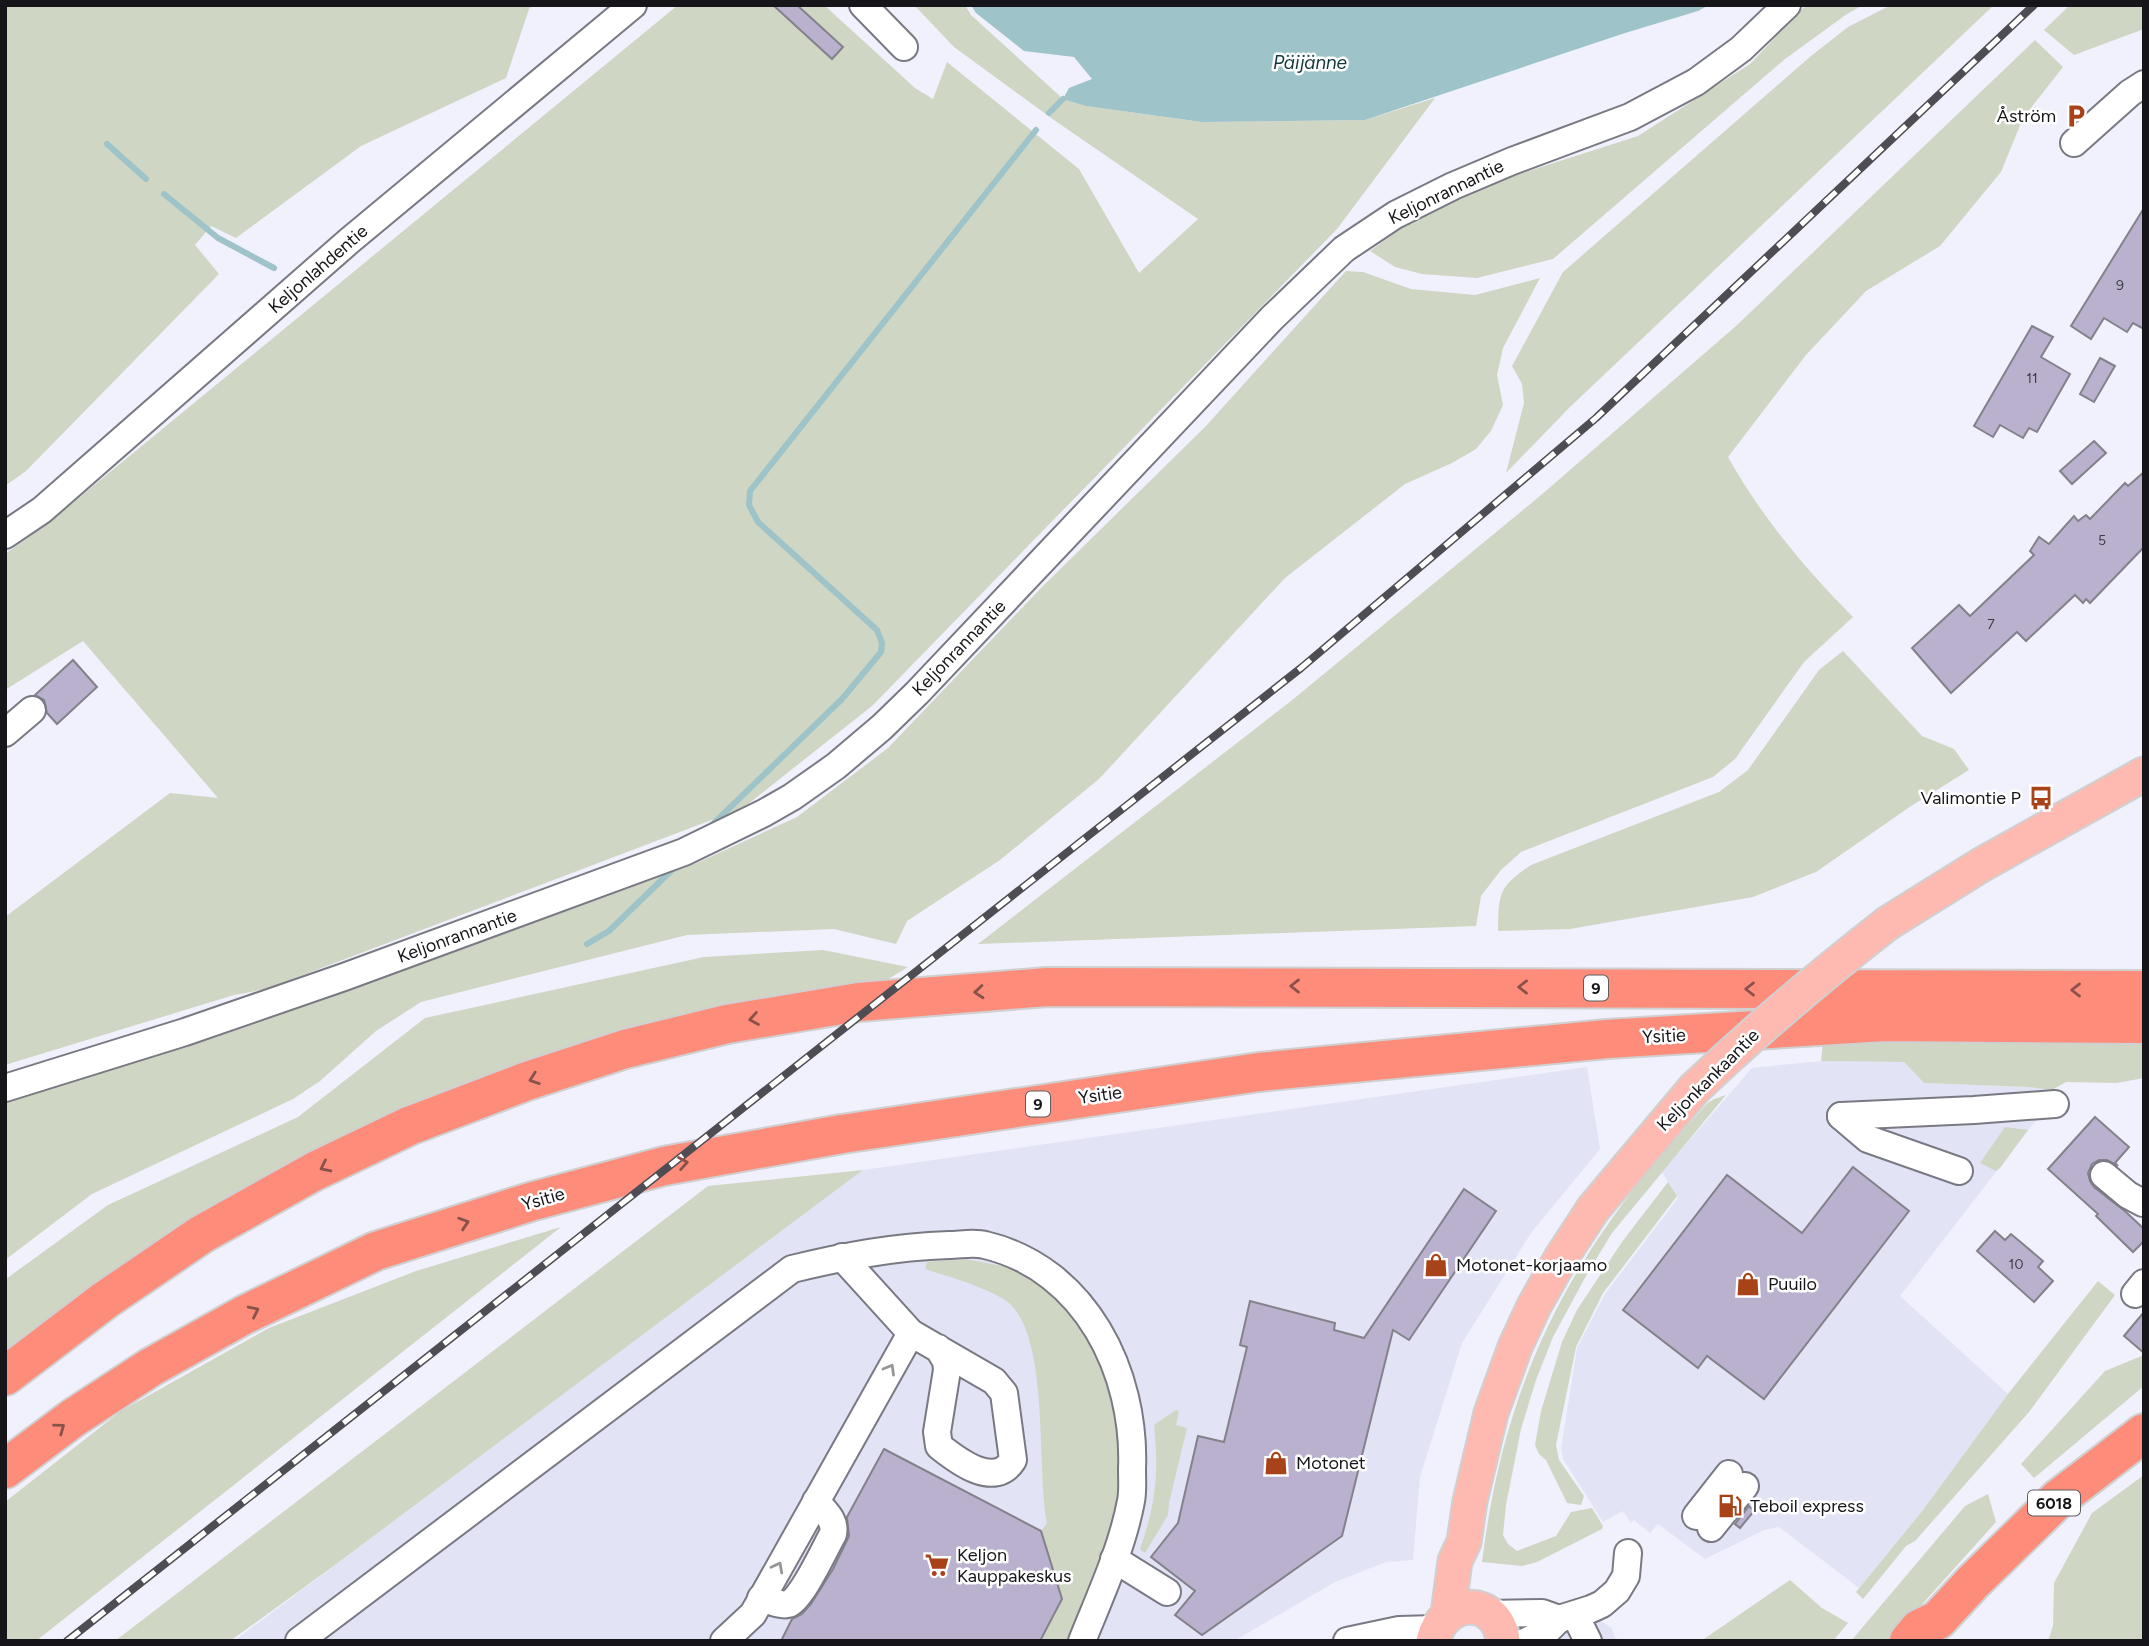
<svg xmlns="http://www.w3.org/2000/svg" width="2149" height="1646" font-family="Figtree,sans-serif">
<style>
.built{fill:#e2e3f5}
.green{fill:#cfd6c4}
.water{fill:#9ec3c8}
.lines{fill:none;stroke-linecap:round;stroke-linejoin:round}
.stream{stroke:#9ec3c8;stroke-width:6}
.building{fill:#b9b1cd;stroke:#84818b;stroke-width:2}
.minor-casing{stroke:#787982;stroke-width:30}
.major-casing{stroke:#d0d0d1;stroke-width:37}
.highway-casing{stroke:#d0d0d1;stroke-width:42}
.minor{stroke:#fff;stroke-width:26}
.major{stroke:#febab0;stroke-width:33}
.highway{stroke:#fd8c7b;stroke-width:38}
.rail-casing{stroke:#4d4d53;stroke-width:8}
.rail{stroke:#fff;stroke-width:5;stroke-dasharray:16;stroke-linecap:butt}
.major-bridge-casing{stroke:#d0d0d1;stroke-width:37;stroke-linecap:butt}
.major-bridge{stroke:#febab0;stroke-width:33}
.oneway{stroke:#8a514a}
.oneway2{stroke:#969698}
.labels{text-anchor:middle;dominant-baseline:central;stroke-width:5;stroke-linejoin:round;paint-order:stroke}
.number-label{font-size:14px;fill:#3f3d47}
.shield{fill:#fff;stroke:#5c5c5f;stroke-width:2}
.shield-label{font-size:16px;font-weight:bold;fill:#16161a}
.poi-label{font-size:18px;fill:#16161a;stroke:#fff;text-anchor:start}
.street-label{font-size:18px;fill:#16161a;stroke:#fff}
.water-label{font-size:19px;font-style:italic;fill:#11373b;stroke:#fff}
</style>
<rect width="100%" height="100%" fill="#f0f1fc"/>
<!-- built -->
<g class="built">
<polygon points="1821,1061 1904,1062 1924,1083 2029,1087 2052,1090 2054,1097 1900,1296 2008,1394 1923,1510 1859,1588 1779,1527 1764,1530 1705,1559 1658,1524 1650,1533 1634,1520 1631,1523 1623,1511 1603,1522 1563,1459 1561,1449 1577,1348 1605,1294 1678,1198 1662,1172 1752,1068"/>
<polygon points="1587,1067 1600,1149 1531,1233 1462,1343 1420,1477 1413,1560 1386,1562 1335,1582 1234,1641 234,1641 863,1170"/>
<polygon points="1599,1620 1612,1628 1615,1638 1619,1641 1563,1641 1559,1634"/>
</g>
<!-- green -->
<g class="green">
<polygon points="5,5 533,5 529,9 506,78 361,146 236,238 211,226 195,245 219,274 26,471 5,486"/>
<polygon points="678,5 824,5 915,88 933,99 947,62 1079,169 1139,273 1198,219 1054,120 954,47 914,5 965,5 971,15 1062,98 1086,106 1202,122 1365,120 1435,98 1337,229 872,706 743,808 266,989 234,995 5,1065 5,917 170,793 218,798 83,641 5,690 5,554 42,528"/>
<polygon points="1806,5 1863,5 1847,14 1785,59 1553,259 1477,278 1422,274 1395,267 1370,251 1412,220 1491,183 1638,136 1750,64"/>
<polygon points="1891,5 1994,5 1569,408 1506,473 1524,403 1522,384 1512,366 1563,272 1811,56 1848,27"/>
<polygon points="2070,5 2144,5 2144,29 2074,55 2044,30"/>
<path d="M2035 40 2063 67 2023 118 2001 172 1940 246 1866 291 1806 355 1728 457C1761 516 1805 569 1853 617L1804 662 1735 759 1713 777 1521 852 1501 870 1481 896 1476 926 978 944 1291 701 1540 496 1736 326Z"/>
<polygon points="1346,271 1363,272 1411,289 1475,295 1540,278 1503,348 1497,375 1503,405 1491,431 1476,449 1452,463 1405,484 1285,578 1099,779 1000,860 907,921 896,944 834,929 687,935 421,1002 376,1031 320,1081 293,1099 92,1194 5,1260 5,1100 314,1003 697,863 797,817 888,748 1042,587 1205,427"/>
<path d="M1843 651 1922 736 1954 749 1969 770 1911 806 1816 872 1753 897 1570 929 1498 931C1499 893 1498 887 1531 865L1719 792 1748 770 1819 670Z"/>
<polygon points="823,950 908,967 880,984 591,1041 150,1248 5,1350 5,1280 10,1276 108,1205 298,1117 425,1018 704,957"/>
<polygon points="1988,1040 2144,1045 2144,1078 2117,1083 2066,1082 2052,1090 2029,1087 1924,1083 1904,1062 1821,1061 1823,1044"/>
<path d="M1726 1095 1612 1233 1587 1274 1553 1337 1536 1380 1521 1429 1506 1505 1503 1535 1508 1544 1517 1551 1556 1536 1571 1512 1592 1508 1603 1526 1602 1529 1537 1562 1522 1566 1482 1562C1502 1402 1554 1284 1657 1160 1670 1145 1683 1131 1696 1116 1700 1112 1705 1104 1711 1101 1715 1098 1721 1097 1726 1095Z"/>
<polygon points="2005,1127 2028,1130 2000,1168 1996,1171 1980,1163"/>
<polygon points="863,1170 335,1565 230,1641 115,1641 708,1186"/>
<polygon points="1668,1182 1677,1196 1603,1293 1576,1347 1556,1445 1559,1460 1584,1496 1581,1505 1567,1503 1546,1460 1539,1454 1535,1445 1541,1411 1562,1342 1577,1310 1622,1242"/>
<polygon points="561,1227 36,1641 5,1641 5,1502 121,1411 269,1328 416,1271"/>
<path d="M965 1259 1013 1268 1039 1284 1067 1308 1090 1336 1106 1370 1119 1430 1121 1476 1114 1523 1070 1641H1040L1062 1599 1041 1531 1047 1523C1036 1470 1051 1331 1005 1300 983 1286 949 1277 925 1269L927 1262Z"/>
<polygon points="2098,1281 2115,1295 2029,1412 1915,1541 1906,1546 1863,1599 1856,1592 1923,1510 2008,1394"/>
<polygon points="2144,1355 2144,1386 2034,1478 2021,1464 2105,1371"/>
<path d="M1176 1410 1179 1411 1176 1425 1187 1428 1169 1503 1168 1515 1145 1553 1140 1549C1156 1504 1159 1473 1154 1425Z"/>
<polygon points="2144,1475 2144,1641 2048,1641 2053,1626 2054,1583 2092,1513"/>
<polygon points="1988,1494 1996,1522 1889,1641 1851,1641 1965,1506"/>
<polygon points="1790,1580 1822,1608 1848,1623 1833,1641 1701,1641"/>
</g>
<!-- water -->
<polygon class="water" points="971,5 1709,5 1698,11 1625,33 1365,120 1202,122 1086,106 1063,99 1069,88 1092,79 1074,57 1024,51 976,13"/>
<g class="lines">
<!-- stream -->
<g class="stream">
<polyline points="1049,113 1063,99"/>
<polyline points="107,144 146,179"/>
<polyline points="164,194 218,238 274,268"/>
<polyline points="713,824 842,699 881,652 882,643 877,630 758,522 749,505 750,491 1036,130"/>
<polyline points="587,944 609,931 675,867"/>
</g>
</g>
<!-- building -->
<g class="building">
<polygon points="773,5 797,5 843,47 832,59"/>
<polygon points="2144,208 2144,329 2133,323 2127,332 2104,318 2091,339 2071,326"/>
<polygon points="2032,326 2053,337 2041,357 2070,374 2037,432 2029,428 2023,438 2000,425 1993,437 1974,426"/>
<polygon points="2100,358 2115,366 2094,402 2080,394"/>
<polygon points="2094,441 2106,453 2072,484 2060,471"/>
<polygon points="2144,472 2144,547 2090,603 2086,599 2083,603 2075,595 2026,641 2017,632 1951,693 1912,648 1959,605 1970,616 2034,555 2030,551 2039,537 2049,544 2074,516 2078,521 2086,515 2090,519 2125,483 2128,486"/>
<polygon points="73,660 97,687 57,724 47,713 44,700 35,695"/>
<polygon points="2095,1117 2129,1147 2115,1163 2118,1166 2107,1160 2099,1160 2092,1164 2088,1173 2090,1181 2094,1187 2126,1212 2144,1229 2144,1241 2133,1252 2096,1216 2098,1214 2048,1169"/>
<polygon points="1853,1167 1909,1211 1764,1399 1707,1356 1698,1368 1623,1310 1727,1175 1802,1233"/>
<polygon points="1464,1189 1496,1211 1409,1340 1393,1330 1342,1536 1202,1635 1175,1615 1195,1591 1151,1557 1178,1523 1198,1436 1224,1442 1247,1347 1240,1345 1250,1301 1335,1323 1334,1330 1364,1338"/>
<polygon points="1995,1231 2005,1240 2011,1234 2043,1261 2038,1267 2053,1281 2034,1302 1977,1251"/>
<polygon points="2144,1312 2144,1353 2124,1336"/>
<polygon points="884,1449 1041,1531 1062,1599 1040,1641 781,1641 792,1619 802,1614 811,1604 833,1569 849,1536 847,1517"/>
<polygon points="1749,1506 1754,1511 1740,1528 1735,1524"/>
</g>
<g class="lines">
<!-- minor casing -->
<g class="minor-casing">
<g id="minor">
<polyline points="863,5 904,47"/>
<polyline points="2074,143 2130,93 2144,84"/>
<polyline points="5,535 42,510 349,241 633,5"/>
<polyline points="5,733 32,710"/>
<polyline points="5,1088 185,1032 344,977 684,852 764,813 792,797 836,766 882,727 917,693 1272,318 1344,249 1395,215 1453,186 1512,161 1630,117 1696,82 1741,49 1787,5"/>
<polyline points="1841,1116 1974,1110 2055,1104"/>
<polyline points="1841,1116 1868,1139 1959,1171"/>
<polyline points="2104,1175 2128,1195 2143,1203"/>
<path d="M842 1257 911 1333 994 1381 1004 1393 1013 1460C995 1489 959 1462 939 1446L937 1432 947 1370 946 1361 938 1348"/>
<polyline points="2135,1294 2144,1283"/>
<polyline points="1696,1516 1729,1474"/>
<polyline points="1711,1528 1745,1486"/>
<polyline points="1114,1559 1167,1592"/>
<path d="M761 1598C769 1600 780 1606 788 1604 801 1601 825 1548 833 1534 836 1520 825 1512 816 1501"/>
<polyline points="1489,1614 1542,1613 1559,1619 1591,1609 1602,1604 1617,1591 1626,1576 1628,1553"/>
<polyline points="1575,1615 1588,1641"/>
<path d="M299 1641 792 1269C846 1256 893 1247 949 1245 960 1245 974 1242 985 1245 1086 1269 1136 1373 1132 1469 1132 1480 1133 1491 1131 1501 1122 1549 1100 1596 1082 1641"/>
<polyline points="724,1641 753,1614 911,1333"/>
<polyline points="1347,1641 1399,1630 1436,1629"/>
<polyline points="1527,1641 1547,1631 1559,1619"/>
</g>
</g>
<!-- major casing -->
<g class="major-casing">
<g id="major">
<polyline points="1888,923 1981,865 2144,774"/>
<polyline points="1448,1614 1455,1561 1464,1542 1470,1501 1491,1413 1515,1347 1534,1306 1561,1258 1593,1209 1694,1089"/>
<path d="M1433 1641C1444 1596 1498 1596 1503 1641"/>
</g>
</g>
<!-- highway casing -->
<g class="highway-casing">
<g id="highway">
<polyline points="5,1376 105,1300 202,1234 315,1171 409,1126 527,1081 625,1049 727,1024 859,1002 1047,987 2144,990"/>
<polyline points="5,1469 73,1418 151,1367 244,1315 376,1251 530,1202 664,1166 842,1134 1259,1072 1607,1039 1885,1022 2144,1024"/>
<polyline points="1909,1641 1919,1629 1938,1620 1973,1582 2058,1499 2144,1433"/>
</g>
</g>
<!-- minor -->
<use href="#minor" class="minor"/>
<!-- major -->
<use href="#major" class="major"/>
<!-- highway -->
<use href="#highway" class="highway"/>
<!-- rail casing -->
<g class="rail-casing">
<polyline id="rail" points="67,1641 1301,668 1596,418 2034,5"/>
</g>
<!-- rail -->
<use href="#rail" class="rail"/>
<!-- major-bridge casing -->
<g class="major-bridge-casing">
<path id="major-bridge" d="M1694 1089C1756 1030 1820 976 1888 923"/>
</g>
<!-- major-bridge -->
<use href="#major-bridge" class="major-bridge"/>
</g>
<!-- one-way arrows -->
<defs><path id="oneway-chevron" d="M-2-3.5L2.5 0L-2 3.5" fill="none" stroke-width="1.6" stroke-linecap="round" stroke-linejoin="round" transform="scale(1.75)"/></defs>
<g class="oneway">
<use href="#oneway-chevron" transform="translate(1295 986) rotate(-180)"/>
<use href="#oneway-chevron" transform="translate(1523 987) rotate(-180)"/>
<use href="#oneway-chevron" transform="translate(1750 989) rotate(-180)"/>
<use href="#oneway-chevron" transform="translate(2076 990) rotate(180)"/>
<use href="#oneway-chevron" transform="translate(979 992) rotate(175)"/>
<use href="#oneway-chevron" transform="translate(754 1019) rotate(170)"/>
<use href="#oneway-chevron" transform="translate(534 1079) rotate(161)"/>
<use href="#oneway-chevron" transform="translate(683 1163) rotate(-10)"/>
<use href="#oneway-chevron" transform="translate(325 1167) rotate(154)"/>
<use href="#oneway-chevron" transform="translate(464 1223) rotate(-18)"/>
<use href="#oneway-chevron" transform="translate(254 1311) rotate(-26)"/>
<use href="#oneway-chevron" transform="translate(60 1428) rotate(-36)"/>
</g>
<g class="oneway2">
<use href="#oneway-chevron" transform="translate(890 1369) rotate(-60)"/>
<use href="#oneway-chevron" transform="translate(778 1567) rotate(-62)"/>
</g>
<!-- icons -->
<defs>
<g id="parking-bare" transform="scale(1.89)"><path d="M-3.5-5.5H1a3.5 3.5 0 0 1 0 7H-1V5.5H-3.5ZM-1-3.4V-.6H.8a1.4 1.4 0 0 0 0-2.8Z" fill="#a84219" stroke="#fff" stroke-width="2.5" paint-order="stroke"/></g>
<g id="bus-bare" transform="scale(1.89)"><path d="M-5-6H5V4H4V6H2V4H-2V6H-4V4H-5ZM-3.5-4V0h7V-4ZM-3.5 1.2v1.5H-2V1.2ZM2 1.2v1.5H3.5V1.2Z" fill="#a84219" stroke="#fff" stroke-width="2.5" paint-order="stroke"/></g>
<g id="shop-bare" transform="scale(1.89)"><path d="M-5-2.5h2.3a2.7 3.5 0 0 1 5.4 0H5L5.5 6h-11ZM-1.5-2.5h3a1.5 2.3 0 0 0-3 0Z" fill="#a84219" stroke="#fff" stroke-width="2.5" paint-order="stroke"/></g>
<g id="fuel-bare" transform="scale(1.89)"><path d="M-5.5-6h7V0h2V4h1.3V-2.5L3-4.5l.8-.8L6-3V5H2.5V1h-1V6h-7ZM-4.2-4.7v3.2H.2V-4.7Z" fill="#a84219" stroke="#fff" stroke-width="2.5" paint-order="stroke"/></g>
<g id="supermarket-bare" transform="scale(1.89)"><path d="M-6-5.5h2.5l.6 2H6L4.5 2H-2.5L-4.4-4H-6ZM-1.5 3.2a1.3 1.3 0 1 0 .1 0ZM3 3.2a1.3 1.3 0 1 0 .1 0Z" fill="#a84219" stroke="#fff" stroke-width="2.5" paint-order="stroke"/></g>
</defs>
<g fill-rule="evenodd">
<use href="#parking-bare" x="2076" y="116"/>
<use href="#bus-bare" x="2041" y="798"/>
<use href="#shop-bare" x="1436" y="1265"/>
<use href="#shop-bare" x="1748" y="1284"/>
<use href="#shop-bare" x="1276" y="1463"/>
<use href="#fuel-bare" x="1730" y="1506"/>
<use href="#supermarket-bare" x="937" y="1565"/>
</g>
<g class="labels">
<!-- number labels -->
<g class="number-label">
<text x="2120" y="285">9</text>
<text x="2032" y="378">11</text>
<text x="2102" y="540">5</text>
<text x="1991" y="624">7</text>
<text x="2016" y="1264">10</text>
</g>
<!-- shield labels -->
<g class="shield">
<rect x="1584" y="975.5" width="24" height="25" rx="5"/>
<rect x="1026" y="1091.5" width="24" height="25" rx="5"/>
<rect x="2028" y="1490.5" width="52" height="25" rx="5"/>
</g>
<g class="shield-label">
<text x="1596" y="988">9</text>
<text x="1038" y="1104">9</text>
<text x="2054" y="1503">6018</text>
</g>
<!-- poi labels -->
<g class="poi-label">
<text x="2056" y="116" text-anchor="end">Åström</text>
<text x="2021" y="798" text-anchor="end">Valimontie P</text>
<text x="1456" y="1265">Motonet-korjaamo</text>
<text x="1768" y="1284">Puuilo</text>
<text x="1296" y="1463">Motonet</text>
<text x="1750" y="1506">Teboil express</text>
<text x="957" y="1555">Keljon<tspan x="957" dy="21">Kauppakeskus</tspan></text>
</g>
<!-- street labels -->
<g class="street-label">
<text transform="translate(1446 192) rotate(-26)">Keljonrannantie</text>
<text transform="translate(318 269) rotate(-41)">Keljonlahdentie</text>
<text transform="translate(959 648) rotate(-46)">Keljonrannantie</text>
<text transform="translate(457 936) rotate(-20)">Keljonrannantie</text>
<text transform="translate(1664 1036) rotate(-3)">Ysitie</text>
<text transform="translate(1708 1080) rotate(-45)">Keljonkankaantie</text>
<text transform="translate(1100 1095) rotate(-8)">Ysitie</text>
<text transform="translate(543 1199) rotate(-16)">Ysitie</text>
</g>
<!-- water labels -->
<g class="water-label">
<text x="1310" y="62">Päijänne</text>
</g>
</g>
<!-- border -->
<rect width="2149" height="1646" fill="none" stroke="#16161a" stroke-width="14"/>
</svg>
